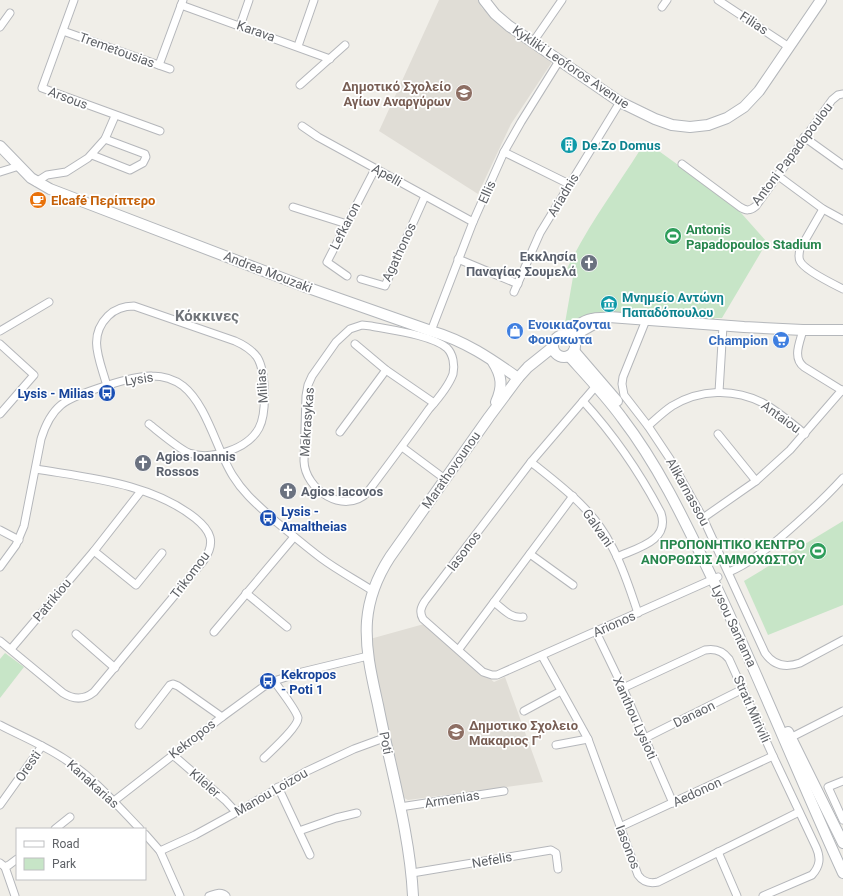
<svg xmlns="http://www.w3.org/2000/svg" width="843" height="896" font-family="Roboto,sans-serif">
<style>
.education{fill:#e0ddd6}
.green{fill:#c7e5c7}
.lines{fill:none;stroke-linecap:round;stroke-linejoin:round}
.street-casing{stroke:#b5b7bb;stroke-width:9}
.secondary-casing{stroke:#b4b7bb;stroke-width:12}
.street{stroke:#fff;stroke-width:7}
.secondary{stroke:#fff;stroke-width:10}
.labels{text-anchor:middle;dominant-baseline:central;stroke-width:3.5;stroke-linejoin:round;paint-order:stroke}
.street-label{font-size:13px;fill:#5f6267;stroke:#fff}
.education-label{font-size:13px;font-weight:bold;fill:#785e54;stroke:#fff;text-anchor:end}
.culture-label{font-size:13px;font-weight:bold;fill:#0d838f;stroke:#fff;text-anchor:start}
.food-label{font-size:13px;font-weight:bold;fill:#c56008;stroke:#fff;text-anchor:start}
.leisure-label{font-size:13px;font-weight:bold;fill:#27864d;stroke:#fff;text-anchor:start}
.worship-label{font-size:13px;font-weight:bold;fill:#5b616d;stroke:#fff;text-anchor:start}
.shop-label{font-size:13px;font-weight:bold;fill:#366cbe;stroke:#fff;text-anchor:start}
.transit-label{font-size:13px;font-weight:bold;fill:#164399;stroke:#fff;text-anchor:start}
.quarter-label{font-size:15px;font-weight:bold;fill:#707479;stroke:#fff}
</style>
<rect width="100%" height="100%" fill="#f0eee8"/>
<!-- education -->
<g class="education">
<polygon points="439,0 478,0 482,8 552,62 511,124 478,194 379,131"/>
<polygon points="424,624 494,682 505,677 543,782 408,800 399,795 370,639"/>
</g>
<!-- green -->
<g class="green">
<path d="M649 144 734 205 767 242 722 318H715L713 320 608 314 568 325 569 321 565 323 573 277 569 276 570 272 566 271C585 230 616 188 640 150Z"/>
<polygon points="843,521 843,605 768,635 744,581"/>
<polygon points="5,653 24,667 0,698 0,659"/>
</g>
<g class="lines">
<!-- street casing -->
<g class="street-casing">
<g id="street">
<polyline points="74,0 42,88 160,131"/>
<polyline points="718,0 789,47"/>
<polyline points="181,5 330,59"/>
<polyline points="662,7 667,0"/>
<polyline points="240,26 249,0"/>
<polyline points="0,27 10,13"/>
<polyline points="63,31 170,69"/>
<polyline points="533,42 562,0"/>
<polyline points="298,46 314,0"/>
<polyline points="159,65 183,0"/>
<polyline points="300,85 345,45"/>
<polyline points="302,126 318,137 473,222"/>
<polyline points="804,137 843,165"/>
<polyline points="504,152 569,184"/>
<polyline points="92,155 130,170 143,163 146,157 145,154 105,139"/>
<path d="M682 164 740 207C746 211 750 211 756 206L832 100 838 95 843 94"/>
<polyline points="0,172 19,166"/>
<polyline points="777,175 823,209 843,220"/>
<polyline points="36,182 47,175 66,172 88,158 105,139 115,116"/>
<polyline points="293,207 347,224"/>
<path d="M823 209 800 249C799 253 798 257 800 261 804 270 833 284 843 289"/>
<polyline points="458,259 518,284"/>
<polyline points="347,276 327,262 375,169"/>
<polyline points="361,279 385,286 425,196"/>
<polyline points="514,292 540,233 620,102"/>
<path d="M646 320 623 377 622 384 624 395 648 426 670 459 703 518 765 653C774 666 786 668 800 663L843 640"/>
<path d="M362 325 371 326C391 330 432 335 447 348 453 354 455 365 453 374 449 385 437 400 429 409 409 437 388 465 367 493 344 515 305 490 304 461L306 396 308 385 312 376 336 342 350 329Z"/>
<path d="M803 330C800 342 792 358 804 367L843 391"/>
<polyline points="0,331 49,302"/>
<polyline points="431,331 473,222 504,152 521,122 559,61"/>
<polyline points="0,344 34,375 0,414"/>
<polyline points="355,344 386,370 434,403"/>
<path d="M107 386C100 360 87 337 108 316 115 309 124 306 134 306L235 341C244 345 251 349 257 357 266 371 267 413 259 428 248 449 211 461 189 453 179 449 158 431 149 424"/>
<path d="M596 386 531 462 425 601C421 607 419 612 423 619L483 672 492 675H497L718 577"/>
<polyline points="719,392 723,326"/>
<path d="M583 401C614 435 640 473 661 513 670 541 637 548 617 557"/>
<path d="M648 426C656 419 663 412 672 406 700 389 734 388 763 403 778 411 791 423 805 434"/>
<polyline points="340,432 386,370"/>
<polyline points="718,434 756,481"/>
<polyline points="402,447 445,479"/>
<path d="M531 462C561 486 593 509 611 545 623 566 630 590 638 613"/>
<polyline points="703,518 756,481 790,450 842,390"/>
<polyline points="0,530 19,540"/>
<polyline points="94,551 136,585 162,553"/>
<polyline points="530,554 573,585"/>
<path d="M0 567 16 545 24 526 41 439C45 426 50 414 61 405 74 394 135 375 152 376 163 376 175 380 183 386 207 405 217 451 233 476 244 494 259 506 274 520 290 533 305 546 321 558 337 570 356 580 373 591"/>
<path d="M729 572C748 564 764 551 780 538 802 519 823 500 843 478"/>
<polyline points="246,593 287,627"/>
<path d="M494 602C503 609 511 619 523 617"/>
<polyline points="214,632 294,537"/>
<polyline points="596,632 623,688 673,803"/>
<polyline points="76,634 115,668"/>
<path d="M0 641 63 693C74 700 84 700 94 692L204 560C216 542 211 531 195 518 151 483 89 478 36 469"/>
<polyline points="11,649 94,551 141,491"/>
<polyline points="459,649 573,496"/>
<path d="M542 656 588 739 638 875C643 882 649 884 658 882L799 812"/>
<path d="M623 688 705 650C715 648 723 651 729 659L773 756 816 847C821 858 820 866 812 875L763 896"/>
<polyline points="524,711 561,691"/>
<path d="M0 725C21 736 43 745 63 758 93 777 116 804 140 829"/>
<polyline points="139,725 170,685 173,684 178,686 222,717"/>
<polyline points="645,738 743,689"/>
<polyline points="788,739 843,711"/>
<polyline points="556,745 588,739"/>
<polyline points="173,755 225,800 236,812"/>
<path d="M264 758C271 751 298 727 298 718 297 711 279 688 274 681"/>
<polyline points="843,781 828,787 843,820"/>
<polyline points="278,787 310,855"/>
<polyline points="114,801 222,717 263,687 274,681 302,672 368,656"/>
<polyline points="0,805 42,746"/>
<polyline points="400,807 504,791"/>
<polyline points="620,827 773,756"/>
<polyline points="55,829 70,817"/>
<polyline points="299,831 336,818 357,813"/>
<polyline points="145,834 160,851 180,896"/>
<polyline points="160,851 195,835 246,807 305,772 354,749 384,738"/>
<polyline points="718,852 737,896"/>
<polyline points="0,863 5,867 15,896"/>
<polyline points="5,867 9,865 17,859"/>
<polyline points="412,873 551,850 556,853 558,869"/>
<path d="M209 896C215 894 221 891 226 896"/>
</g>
</g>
<!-- secondary casing -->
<g class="secondary-casing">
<g id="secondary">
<polyline points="484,0 495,14 509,26 620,102 655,119 672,125 690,127 708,125 727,118 744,107 759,91 821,0"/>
<path d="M0 146 31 178 50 189 303 286 431 331C465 341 490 358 518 378"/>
<circle cx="564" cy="346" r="11"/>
<path d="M568 336C573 328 582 321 592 319 598 317 604 319 609 317L744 327 803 330H843"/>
<polyline points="574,343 580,332 596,323"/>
<polyline points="574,351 617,401"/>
<path d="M569 356C587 376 606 396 622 418 661 469 687 526 715 584 760 679 799 777 843 873"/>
<path d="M493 362C502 376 503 387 496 402"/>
<polyline points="788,732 843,843"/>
<path d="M413 896C410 833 390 767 378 705 372 678 365 650 367 621 369 597 377 577 390 557L489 417 518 378 528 367 553 347"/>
</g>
</g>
<!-- street -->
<use href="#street" class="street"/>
<!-- secondary -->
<use href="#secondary" class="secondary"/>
</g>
<!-- icons -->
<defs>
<g id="school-disc" transform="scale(0.9)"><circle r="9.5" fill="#8d6e63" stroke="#fff"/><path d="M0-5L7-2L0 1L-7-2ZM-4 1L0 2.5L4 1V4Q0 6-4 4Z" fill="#fff"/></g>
<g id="building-disc" transform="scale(0.9)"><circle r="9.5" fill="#0f9aa8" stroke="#fff"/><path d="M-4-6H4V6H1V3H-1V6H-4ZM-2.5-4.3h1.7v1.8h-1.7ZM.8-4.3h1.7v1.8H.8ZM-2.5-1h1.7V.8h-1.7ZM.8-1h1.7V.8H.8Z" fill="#fff"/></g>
<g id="cafe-disc" transform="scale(0.9)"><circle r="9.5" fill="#e8710a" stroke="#fff"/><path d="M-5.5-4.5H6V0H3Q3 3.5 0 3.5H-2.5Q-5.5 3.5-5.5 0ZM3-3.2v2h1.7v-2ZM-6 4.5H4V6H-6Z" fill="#fff"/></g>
<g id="stadium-disc" transform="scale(0.9)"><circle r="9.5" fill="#2e9e5b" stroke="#fff"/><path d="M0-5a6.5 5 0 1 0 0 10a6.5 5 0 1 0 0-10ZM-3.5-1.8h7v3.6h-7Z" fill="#fff"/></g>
<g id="church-disc" transform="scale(0.9)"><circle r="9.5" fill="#6b7280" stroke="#fff"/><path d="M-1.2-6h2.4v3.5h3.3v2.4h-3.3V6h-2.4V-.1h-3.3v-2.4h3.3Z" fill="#fff"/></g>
<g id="museum-disc" transform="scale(0.9)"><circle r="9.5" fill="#0f9aa8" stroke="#fff"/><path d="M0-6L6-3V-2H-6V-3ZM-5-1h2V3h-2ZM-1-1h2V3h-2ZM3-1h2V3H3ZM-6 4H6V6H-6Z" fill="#fff"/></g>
<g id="shop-disc" transform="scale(0.9)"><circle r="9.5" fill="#3f7fe0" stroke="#fff"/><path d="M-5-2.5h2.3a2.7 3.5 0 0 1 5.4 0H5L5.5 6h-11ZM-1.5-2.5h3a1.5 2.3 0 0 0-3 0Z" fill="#fff"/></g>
<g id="supermarket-disc" transform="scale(0.9)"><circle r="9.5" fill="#3f7fe0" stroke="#fff"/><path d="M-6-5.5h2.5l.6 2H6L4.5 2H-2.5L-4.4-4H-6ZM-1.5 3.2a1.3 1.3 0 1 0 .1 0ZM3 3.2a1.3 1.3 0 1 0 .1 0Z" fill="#fff"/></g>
<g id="bus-disc" transform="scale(0.9)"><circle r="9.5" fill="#1a4fb4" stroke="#fff"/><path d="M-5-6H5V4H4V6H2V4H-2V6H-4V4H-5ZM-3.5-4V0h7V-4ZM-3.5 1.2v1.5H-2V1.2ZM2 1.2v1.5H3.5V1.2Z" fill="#fff"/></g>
</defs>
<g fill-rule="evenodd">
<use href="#school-disc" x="464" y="93"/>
<use href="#building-disc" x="569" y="145"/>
<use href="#cafe-disc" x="38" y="200"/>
<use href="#stadium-disc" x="673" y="236"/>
<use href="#church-disc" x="589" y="263"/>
<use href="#museum-disc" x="609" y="304"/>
<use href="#shop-disc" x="515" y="331"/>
<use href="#supermarket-disc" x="781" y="340"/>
<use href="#bus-disc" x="107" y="393"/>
<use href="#church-disc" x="143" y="463"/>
<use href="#church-disc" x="288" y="491"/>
<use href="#bus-disc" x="268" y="518"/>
<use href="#stadium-disc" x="818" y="551"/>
<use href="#bus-disc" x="268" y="681"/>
<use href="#school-disc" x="456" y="732"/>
</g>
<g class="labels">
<!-- street labels -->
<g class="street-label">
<text transform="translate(754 23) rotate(33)">Filias</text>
<text transform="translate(256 31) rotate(19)">Karava</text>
<text transform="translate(117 50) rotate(20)">Tremetousias</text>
<text transform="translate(571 67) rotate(34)">Kykliki Leoforos Avenue</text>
<text transform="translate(68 98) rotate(21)">Arsous</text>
<text transform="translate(792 154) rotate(-53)">Antoni Papadopoulou</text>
<text transform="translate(387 175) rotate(29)">Apelli</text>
<text transform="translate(487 192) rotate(-66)">Ellis</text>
<text transform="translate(563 195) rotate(-59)">Ariadnis</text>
<text transform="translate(345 226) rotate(-63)">Lefkaron</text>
<text transform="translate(399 252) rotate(-65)">Agathonos</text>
<text transform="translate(268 272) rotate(21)">Andrea Mouzaki</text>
<text transform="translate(139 379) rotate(-9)">Lysis</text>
<text transform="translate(262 386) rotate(-94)">Milias</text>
<text transform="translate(781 417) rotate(36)">Antaiou</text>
<text transform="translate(307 422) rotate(-86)">Makrasykas</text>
<text transform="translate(451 470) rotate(-55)">Marathovounou</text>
<text transform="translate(688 492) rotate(61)">Alikarnassou</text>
<text transform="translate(598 528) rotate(55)">Galvani</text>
<text transform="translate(464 551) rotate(-53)">Iasonos</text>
<text transform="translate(190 575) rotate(-53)">Trikomou</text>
<text transform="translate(52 600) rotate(-50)">Patrikiou</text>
<text transform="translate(614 624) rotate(-24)">Arionos</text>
<text transform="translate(734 626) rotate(65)">Lysou Santama</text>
<text transform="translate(752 709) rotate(66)">Strati Mirivili</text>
<text transform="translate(694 714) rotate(-26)">Danaon</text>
<text transform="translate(635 718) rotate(66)">Xanthou Lysioti</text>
<text transform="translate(192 739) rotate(-38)">Kekropos</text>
<text transform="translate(386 743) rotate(78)">Poti</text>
<text transform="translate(28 766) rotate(-56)">Oresti</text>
<text transform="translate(205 783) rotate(41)">Kileler</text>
<text transform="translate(93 784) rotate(42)">Kanakarias</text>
<text transform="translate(271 792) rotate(-30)">Manou Loizou</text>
<text transform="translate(697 792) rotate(-25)">Aedonon</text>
<text transform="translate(452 799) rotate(-9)">Armenias</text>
<text transform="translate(628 847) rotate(69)">Iasonos</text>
<text transform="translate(492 860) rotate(-10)">Nefelis</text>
</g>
<!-- education labels -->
<g class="education-label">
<text x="451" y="86">Δημοτικό Σχολείο<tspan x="451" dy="15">Αγίων Αναργύρων</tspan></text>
<text x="469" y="725" text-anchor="start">Δημοτικο Σχολειο<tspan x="469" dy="15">Μακαριος Γ'</tspan></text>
</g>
<!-- culture labels -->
<g class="culture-label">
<text x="582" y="145">De.Zo Domus</text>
<text x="622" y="297">Μνημείο Αντώνη<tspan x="622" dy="15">Παπαδόπουλου</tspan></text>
</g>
<!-- food labels -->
<g class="food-label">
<text x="51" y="200">Elcafé Περίπτερο</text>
</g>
<!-- leisure labels -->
<g class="leisure-label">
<text x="686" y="229">Antonis<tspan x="686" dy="15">Papadopoulos Stadium</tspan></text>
<text x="805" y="544" text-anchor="end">ΠΡΟΠΟΝΗΤΙΚΟ ΚΕΝΤΡΟ<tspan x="805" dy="15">ΑΝΟΡΘΩΣΙΣ ΑΜΜΟΧΩΣΤΟΥ</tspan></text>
</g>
<!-- worship labels -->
<g class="worship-label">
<text x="576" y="256" text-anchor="end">Εκκλησία<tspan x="576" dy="15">Παναγίας Σουμελά</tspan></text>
<text x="156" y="456">Agios Ioannis<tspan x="156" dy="15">Rossos</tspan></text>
<text x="301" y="491">Agios Iacovos</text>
</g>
<!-- shop labels -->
<g class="shop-label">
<text x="528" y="324">Ενοικιαζονται<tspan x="528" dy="15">Φουσκωτα</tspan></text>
<text x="768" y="340" text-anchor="end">Champion</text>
</g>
<!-- transit labels -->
<g class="transit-label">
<text x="94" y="393" text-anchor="end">Lysis - Milias</text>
<text x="281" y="511">Lysis -<tspan x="281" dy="15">Amaltheias</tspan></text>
<text x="281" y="674">Kekropos<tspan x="281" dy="15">- Poti 1</tspan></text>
</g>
<!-- quarter labels -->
<g class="quarter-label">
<text x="207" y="316">Κόκκινες</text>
</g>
</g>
<!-- legend -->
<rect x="16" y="828" width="130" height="52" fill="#ffffff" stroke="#bfc0c2"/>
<rect x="24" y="841" width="20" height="6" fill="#ffffff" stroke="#bfc0c2"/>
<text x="52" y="848" font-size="12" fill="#5f6267">Road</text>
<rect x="24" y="858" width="20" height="12" fill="#c7e5c7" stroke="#bfc0c2"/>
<text x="52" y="868" font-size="12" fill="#5f6267">Park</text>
</svg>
